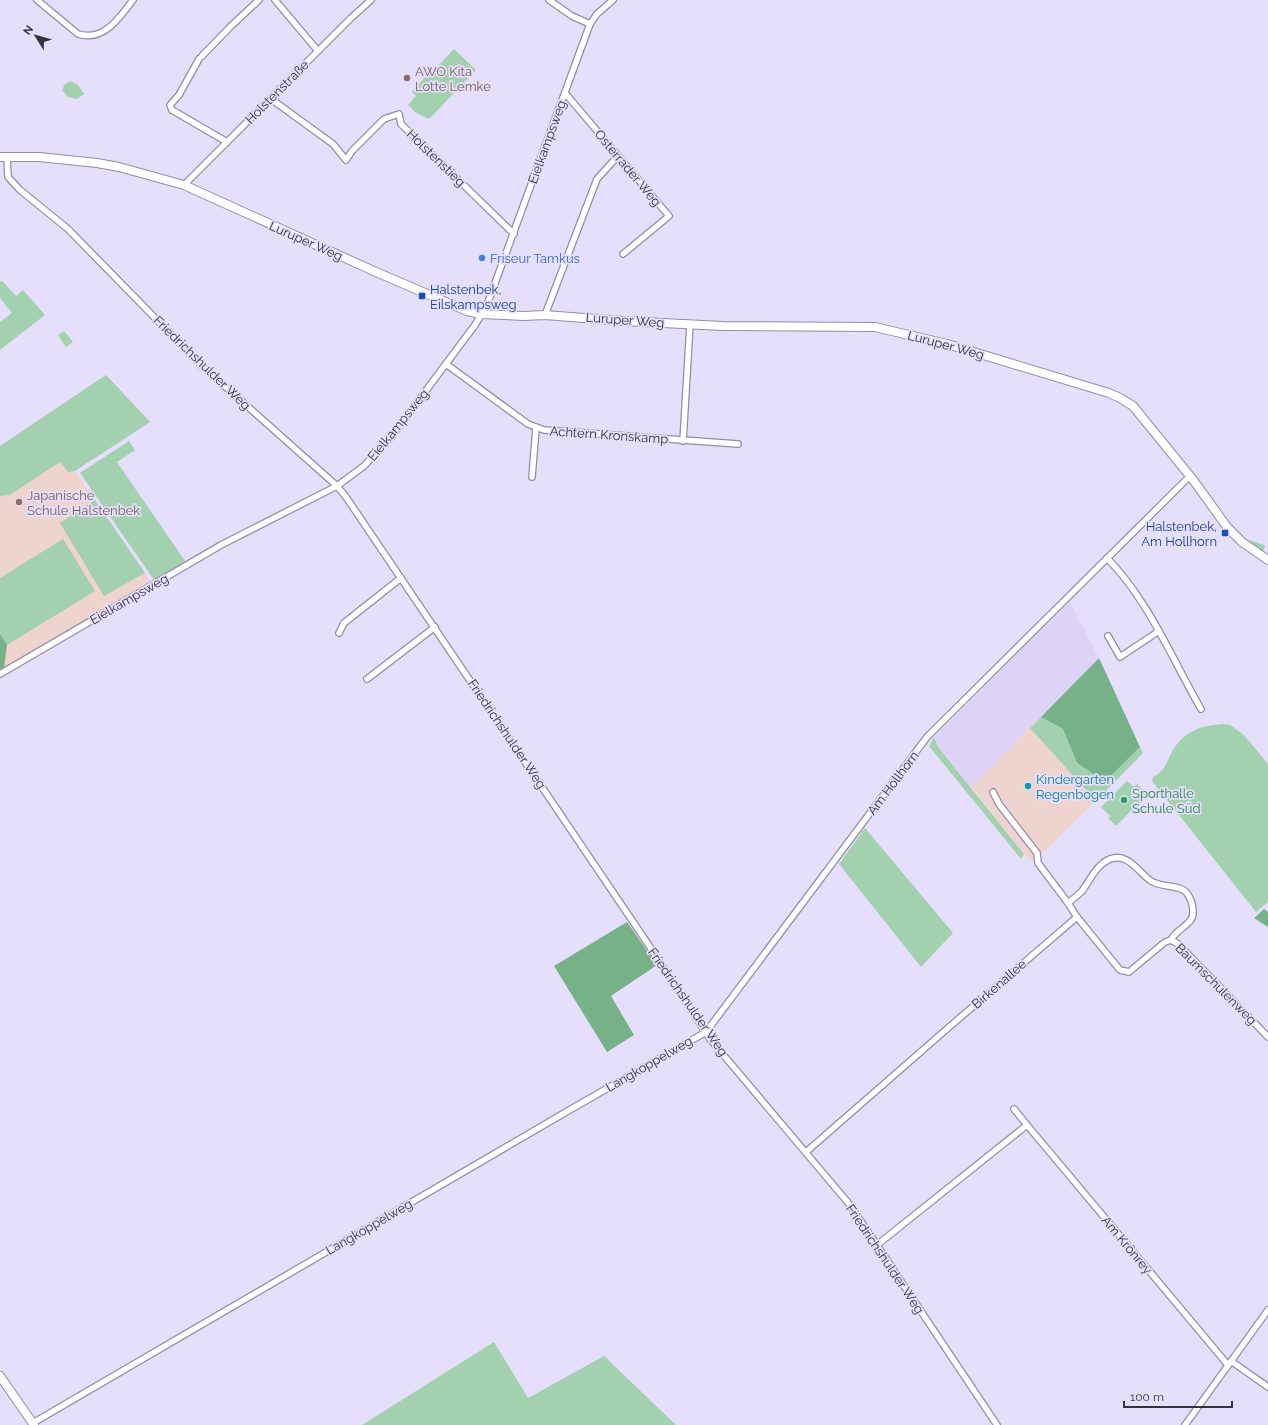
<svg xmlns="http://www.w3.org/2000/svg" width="1268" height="1425" font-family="Raleway,sans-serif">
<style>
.built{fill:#dcd3f6}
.education{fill:#eed3cf}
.green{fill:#a3d0af}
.forest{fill:#77b188}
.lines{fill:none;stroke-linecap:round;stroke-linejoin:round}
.street-casing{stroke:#938ca7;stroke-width:8}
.secondary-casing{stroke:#938ca7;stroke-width:10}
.street{stroke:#fff;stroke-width:5.5}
.secondary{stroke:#fff;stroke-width:8}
.education-dot{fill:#8d6e63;stroke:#e6dffc;stroke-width:1.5}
.shop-dot{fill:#3f7fe0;stroke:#e6dffc;stroke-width:1.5}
.transit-dot{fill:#1a4fb4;stroke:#e6dffc;stroke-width:1.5}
.culture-dot{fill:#0f9aa8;stroke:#e6dffc;stroke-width:1.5}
.leisure-dot{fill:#2e9e5b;stroke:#e6dffc;stroke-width:1.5}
.labels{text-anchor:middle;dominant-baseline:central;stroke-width:3.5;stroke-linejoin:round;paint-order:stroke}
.education-label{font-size:13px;fill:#785e54;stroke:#e6dffc;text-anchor:start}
.street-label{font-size:13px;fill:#35323d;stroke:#e6dffc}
.shop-label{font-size:13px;fill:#366cbe;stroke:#e6dffc;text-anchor:start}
.transit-label{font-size:13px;fill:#164399;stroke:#e6dffc;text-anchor:start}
.culture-label{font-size:13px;fill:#0d838f;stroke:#e6dffc;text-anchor:start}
.leisure-label{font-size:13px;fill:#27864d;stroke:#e6dffc;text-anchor:start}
</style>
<rect width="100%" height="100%" fill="#e6dffc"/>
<!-- built -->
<polygon class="built" points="1070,602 1099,658 971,787 938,747 934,737"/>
<!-- education -->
<g class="education">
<polygon points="106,375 150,422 75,471 151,582 0,670 0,446"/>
<polygon points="1030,728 1096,801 1032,863 971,787"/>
</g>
<!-- green -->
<g class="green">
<polygon points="454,49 476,70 429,119 416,113 408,105 416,96 412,92 427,75 427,74 434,67 435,69"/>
<polygon points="71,81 78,85 84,94 77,99 68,97 62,90 65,84"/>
<polygon points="2,281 16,296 23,290 45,315 0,350 0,322 12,313 0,298 0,282"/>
<polygon points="64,331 73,342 66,347 58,335"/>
<polygon points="106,375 150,422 75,471 68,472 60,462 10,495 0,496 0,446"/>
<polygon points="129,441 135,450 117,462 185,561 154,580 80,473"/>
<polygon points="95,500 145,573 104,596 60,523"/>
<polygon points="63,539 95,591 7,645 0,634 0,578"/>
<polygon points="1246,539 1264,545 1265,547 1263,551 1246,540"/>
<polygon points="1041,717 1063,729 1077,763 1105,782 1140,747 1143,753 1096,801 1030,728"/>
<path d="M1222 724 1230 725 1244 735 1268 764V902L1256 912 1152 781 1153 777C1156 775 1160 773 1162 770 1167 765 1169 756 1173 750 1185 731 1200 726 1222 724Z"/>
<polygon points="934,737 938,747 1024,854 1021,859 929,746"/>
<polygon points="1127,781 1134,787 1137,784 1147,794 1116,826 1108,818 1110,816 1101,807"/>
<polygon points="865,828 953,933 921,967 839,864"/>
<polygon points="494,1342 528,1398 604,1356 676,1425 362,1425"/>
</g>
<!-- forest -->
<g class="forest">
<polygon points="0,634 7,645 4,668 0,670"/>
<polygon points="1099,658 1140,747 1105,782 1077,763 1063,729 1041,717"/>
<polygon points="1264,909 1268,912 1268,927 1254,918"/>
<polygon points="627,922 657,965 611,996 634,1035 607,1052 554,966"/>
</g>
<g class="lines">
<!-- street casing -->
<g class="street-casing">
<g id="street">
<path d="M37 0 78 34C104 42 119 18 133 0"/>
<polyline points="275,0 318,51"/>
<polyline points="549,0 572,16 590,24"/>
<polyline points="202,56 231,26 259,0"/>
<polyline points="199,59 179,95 170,105 172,110 227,142"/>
<polyline points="565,93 669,216 623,254"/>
<polyline points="271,99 333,144 346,160 352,151 384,119 399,114 401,124 514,234"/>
<polyline points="7,157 8,177 20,190 68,229 201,365 337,486 346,497 650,947 710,1039 850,1205 997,1425"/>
<polyline points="184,185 351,18 371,0"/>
<polyline points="545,315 597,179 618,156"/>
<polyline points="446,364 528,424 544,430 738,444"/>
<polyline points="683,441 690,324"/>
<polyline points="532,477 536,428"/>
<path d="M1107 558C1149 601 1171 657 1201 709"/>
<polyline points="339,633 344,623 401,578"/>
<polyline points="1108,636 1120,657 1159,631"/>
<polyline points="0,674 221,545 337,486 364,466 392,436 475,325 487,305 590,24 597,14 613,0"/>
<polyline points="367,679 435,627"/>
<path d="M1068 903C1073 899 1078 895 1082 891 1091 879 1096 865 1110 859 1128 852 1139 873 1151 881 1162 888 1178 884 1186 892 1191 898 1193 905 1193 912 1194 924 1176 929 1171 940"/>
<polyline points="1077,917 1120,970 1129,972 1165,942 1171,940 1178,944 1268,1037"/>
<polyline points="1014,1109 1027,1125"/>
<polyline points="806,1152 948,1028 1077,917 1068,903 1038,863 1037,853 999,804 993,792"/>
<polyline points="877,1245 1027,1125 1228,1365"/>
<polyline points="1231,1361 1268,1387"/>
<polyline points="33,1423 573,1108 706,1032 927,737 1190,476"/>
<polyline points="1185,1425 1268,1310"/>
</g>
</g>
<!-- secondary casing -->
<g class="secondary-casing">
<g id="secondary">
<polyline points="0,157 39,157 97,163 119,167 184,185 376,272 467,311 481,314 524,316 545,315 623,321 723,326 875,327 947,344 1109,393 1120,398 1133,406 1194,481 1227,527 1242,542 1268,560"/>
<polyline points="0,1376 34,1425"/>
</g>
</g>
<!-- street -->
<use href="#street" class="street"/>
<!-- secondary -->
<use href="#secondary" class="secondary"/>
</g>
<!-- markers -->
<g class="education-dot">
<circle cx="407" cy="78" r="4"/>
<circle cx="19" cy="502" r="4"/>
</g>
<circle class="shop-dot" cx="482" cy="258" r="4"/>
<g class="transit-dot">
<rect x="418" y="292" width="8" height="8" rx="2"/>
<rect x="1221" y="529" width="8" height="8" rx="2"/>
</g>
<circle class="culture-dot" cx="1028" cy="786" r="4"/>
<circle class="leisure-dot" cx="1124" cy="800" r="4"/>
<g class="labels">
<!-- education labels -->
<g class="education-label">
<text x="415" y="71">AWO Kita<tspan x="415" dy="15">Lotte Lemke</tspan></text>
<text x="27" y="495">Japanische<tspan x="27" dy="15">Schule Halstenbek</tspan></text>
</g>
<!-- street labels -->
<g class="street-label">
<text transform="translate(277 92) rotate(-45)">Holstenstraße</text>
<text transform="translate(547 142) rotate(-70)">Eielkampsweg</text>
<text transform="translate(436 158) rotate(44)">Holstenstieg</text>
<text transform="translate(628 168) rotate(50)">Osterrader Weg</text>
<text transform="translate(306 241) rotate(24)">Luruper Weg</text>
<text transform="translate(625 320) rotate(4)">Luruper Weg</text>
<text transform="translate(946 345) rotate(15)">Luruper Weg</text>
<text transform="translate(202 363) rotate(44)">Friedrichshulder Weg</text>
<text transform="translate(398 425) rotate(-51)">Eielkampsweg</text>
<text transform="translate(609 435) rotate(4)">Achtern Kronskamp</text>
<text transform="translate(129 599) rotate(-30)">Eielkampsweg</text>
<text transform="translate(507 734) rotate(56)">Friedrichshulder Weg</text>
<text transform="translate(893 783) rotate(-53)">Am Hollhorn</text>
<text transform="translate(999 984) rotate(-41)">Birkenallee</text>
<text transform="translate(1216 984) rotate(45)">Baumschulenweg</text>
<text transform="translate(688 1002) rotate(55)">Friedrichshulder Weg</text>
<text transform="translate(649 1064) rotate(-30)">Langkoppelweg</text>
<text transform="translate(369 1227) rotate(-30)">Langkoppelweg</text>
<text transform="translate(1127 1245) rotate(50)">Am Krönrey</text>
<text transform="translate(885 1259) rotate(56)">Friedrichshulder Weg</text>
</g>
<!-- shop labels -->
<g class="shop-label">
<text x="490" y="258">Friseur Tamkus</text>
</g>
<!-- transit labels -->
<g class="transit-label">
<text x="430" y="289">Halstenbek,<tspan x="430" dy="15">Eilskampsweg</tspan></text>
<text x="1217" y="526" text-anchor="end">Halstenbek,<tspan x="1217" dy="15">Am Hollhorn</tspan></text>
</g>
<!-- culture labels -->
<g class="culture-label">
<text x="1036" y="779">Kindergarten<tspan x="1036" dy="15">Regenbogen</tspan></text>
</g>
<!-- leisure labels -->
<g class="leisure-label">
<text x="1132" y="793">Sporthalle<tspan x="1132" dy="15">Schule Süd</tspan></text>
</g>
</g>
<!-- north arrow -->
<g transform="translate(36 36) rotate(307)" stroke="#e6dffc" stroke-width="3" paint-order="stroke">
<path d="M0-3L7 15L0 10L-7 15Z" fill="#35323d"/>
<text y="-6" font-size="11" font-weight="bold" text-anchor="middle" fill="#35323d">N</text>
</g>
<!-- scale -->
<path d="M1124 1401v6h108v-6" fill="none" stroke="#35323d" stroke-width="2"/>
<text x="1130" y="1401" font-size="12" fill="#35323d" stroke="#e6dffc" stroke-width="3" paint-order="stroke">100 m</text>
</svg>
